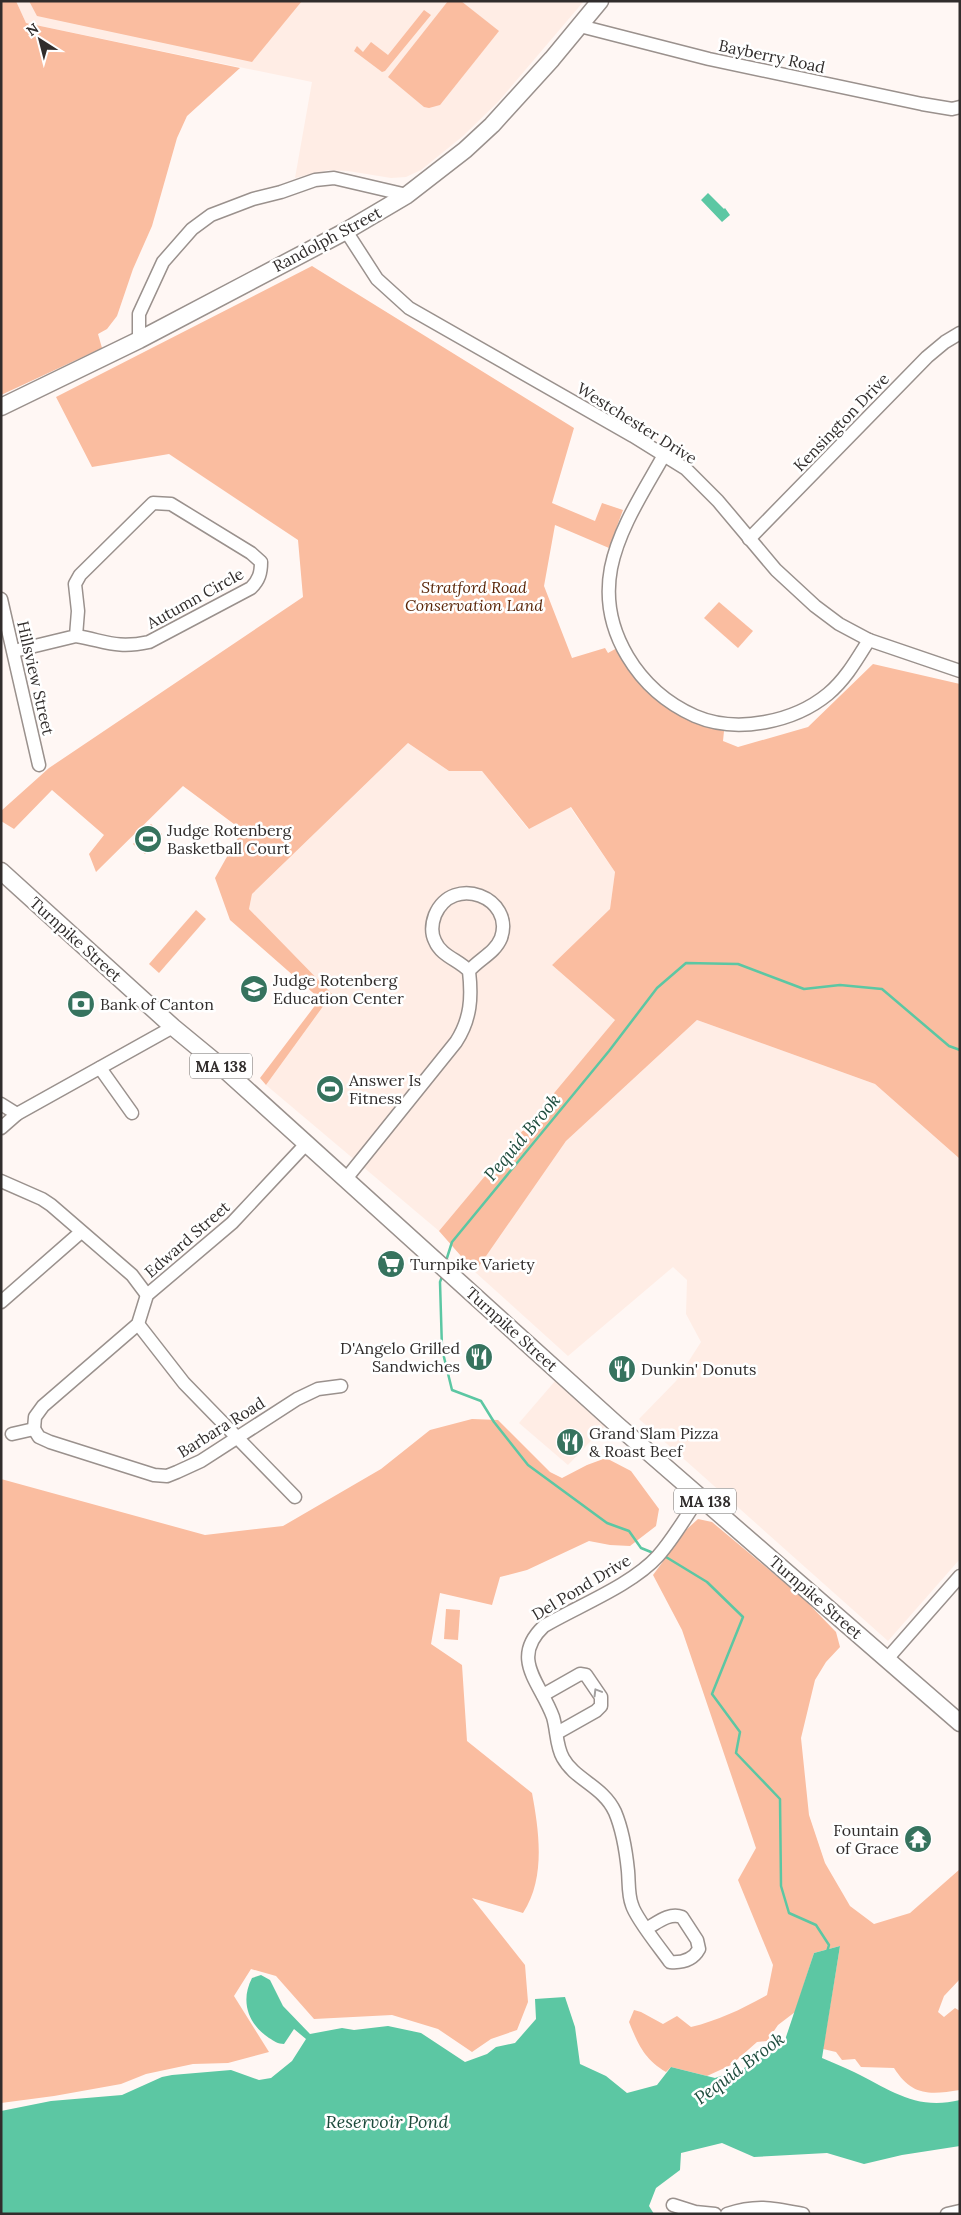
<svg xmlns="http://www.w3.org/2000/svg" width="961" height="2215" font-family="Lora,serif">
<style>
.built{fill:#ffede5}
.green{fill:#fabda0}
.water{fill:#5cc7a3}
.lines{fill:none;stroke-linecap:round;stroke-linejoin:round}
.stream{stroke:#5cc7a3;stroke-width:2.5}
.minor-casing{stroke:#9a918d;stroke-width:15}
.major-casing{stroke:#9a918d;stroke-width:19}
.minor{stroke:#fff;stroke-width:12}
.major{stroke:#fff;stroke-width:16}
.oneway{stroke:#a2a0a0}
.labels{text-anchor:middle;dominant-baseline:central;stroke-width:5;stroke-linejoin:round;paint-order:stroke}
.shield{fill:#fff;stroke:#6f6c6b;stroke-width:1}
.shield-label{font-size:15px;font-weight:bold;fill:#312d2c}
.street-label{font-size:16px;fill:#312d2c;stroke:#fff}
.park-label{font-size:16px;font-style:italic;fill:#5a2608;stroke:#fff}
.poi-label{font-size:16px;fill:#312d2c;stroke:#fff;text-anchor:start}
.water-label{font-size:18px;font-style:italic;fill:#1d4b3c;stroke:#fff}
</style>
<rect width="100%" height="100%" fill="#fff7f4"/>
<!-- built -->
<g class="built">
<polygon points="16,1 584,1 498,102 463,136 421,170 406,177 391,178 348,171 328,170 295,178 312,82 26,23"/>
<polygon points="408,743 449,771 482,771 528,829 570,807 615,872 610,909 552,965 615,1020 439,1231 266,1085 332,994 249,909 252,894"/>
<polygon points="697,1020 875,1084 960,1159 960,1559 888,1641 639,1419 676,1381 701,1342 686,1314 687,1280 673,1267 568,1356 475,1272 566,1141"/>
<polygon points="556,1380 606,1425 568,1465 519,1423"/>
</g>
<!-- green -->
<g class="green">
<polygon points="1,1 16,1 26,23 240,68 187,116 177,138 152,226 133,269 117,316 107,329 98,334 102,348 1,395"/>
<polygon points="29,1 302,1 252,62 37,16"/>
<polygon points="448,1 461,1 499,31 440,105 429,108 424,107 388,77"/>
<polygon points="424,10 431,15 385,71 382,72 354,51 357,46 363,52 371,42 388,55"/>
<path d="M312 266 574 428 552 503 595 521 602 503 623 510 609 548 555 525 544 586 572 658 605 648 608 653 617 648C639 698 676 716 724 731L723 741 738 747 808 727 873 664 960 684V1159L875 1084 697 1020 566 1141 475 1272 439 1231 615 1020 552 965 610 909 615 872 571 807 529 829 482 771H449L408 743 252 894 249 909 332 994 266 1085 260 1078 320 999 230 920 215 878 242 830 183 786 96 872 89 854 104 835 52 790 14 829 1 821V811L49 768 303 597 298 540 169 454 92 467 56 397Z"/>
<polygon points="719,602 753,631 738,648 704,618"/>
<polygon points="151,824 162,834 145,854 133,844"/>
<polygon points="196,910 206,919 159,973 149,964"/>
<path d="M472 1419 498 1420 550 1472 562 1478 587 1465 606 1458 631 1471 659 1509 656 1526 630 1546 610 1545 589 1541 527 1570 500 1577 492 1605 440 1593 431 1644 462 1665 467 1741 532 1793C539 1831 546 1878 523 1913L472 1898 525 1965 528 2002 517 2030 491 2039 472 2052 438 2029 392 2015 314 2019 276 1976 251 1969 234 1996 269 2052 228 2063 193 2064 146 2074 121 2084 54 2096 1 2103V1479L205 1535 283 1526 381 1469 430 1430Z"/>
<path d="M698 1519 712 1522 804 1599 836 1632 840 1647 826 1662 815 1680 801 1738 809 1815 825 1863 850 1906 874 1924 910 1913 960 1869V1979L944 1996 938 2012 944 2017 955 2008 960 2011V2090C929 2095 912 2096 894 2068L861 2067 855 2059 842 2060 836 2052 823 2049 840 1946 814 1953 795 2012 778 2025 767 2041 757 2042 731 2065 707 2076 671 2067 666 2072C644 2059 638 2044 629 2022L634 2010 641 2012 663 2024 677 2016 691 2027C719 2020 742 2009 767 1995L773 1965 738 1880 756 1848 682 1630 653 1575 687 1529Z"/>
<polygon points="446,1609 460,1610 458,1640 444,1639"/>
</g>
<!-- water -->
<g class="water">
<polygon points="708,193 724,209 725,208 730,215 722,222 701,200"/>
<path d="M840 1946 822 2058C833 2063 844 2067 854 2072 891 2090 916 2111 960 2100V2146L902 2155 864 2164 827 2153 754 2157 722 2143 681 2153 680 2170 656 2188 649 2206 654 2214H1V2111L51 2101 122 2095 162 2077 172 2075 231 2070 259 2080 271 2078 292 2061 306 2039 294 2029 284 2044C278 2044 274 2041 269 2038 248 2024 240 2001 252 1978L261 1975 270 1980 283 2006 310 2034 342 2028 354 2030 388 2026 421 2033 465 2062 487 2054 496 2047 515 2043 536 2019 535 1999 565 1997 575 2027 580 2064 606 2076 627 2093 657 2085 671 2067 715 2078 744 2068 784 2043 814 1953Z"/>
</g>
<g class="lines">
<!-- stream -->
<g class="stream">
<polyline points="446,1261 452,1242 609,1051 657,988 686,963 738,964 804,989 840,985 882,989 949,1046 960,1050"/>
<polyline points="443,1274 440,1282 442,1349 452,1390 481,1401 494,1422 528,1465 607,1523 629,1531 641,1548 651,1552"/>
<polyline points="666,1557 707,1582 743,1617 712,1694 740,1732 736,1753 780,1799 781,1886 789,1913 816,1925 829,1945 827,1952"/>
</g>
<!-- minor casing -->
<g class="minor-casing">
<g id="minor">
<polyline points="580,26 709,59 922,104 952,109 960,107"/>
<polyline points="346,231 377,279 409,308 633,436 686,469 718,501 776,570 815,606 839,624 869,640 960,671"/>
<polyline points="139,340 139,314 163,262 192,229 211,215 253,199 281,192 315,180 334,178 407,195"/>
<path d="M664 455C644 491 619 528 611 568 599 631 639 691 695 716 737 734 794 722 828 694 846 679 857 659 869 640"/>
<polyline points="749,539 927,357 945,342 960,333"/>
<polyline points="1,599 39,765"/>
<path d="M14 651 76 636 78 611 75 584 80 575 153 503 171 504 251 553 261 562C261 573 259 580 251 588L149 642C116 649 106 641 76 636"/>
<polyline points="100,1068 132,1113"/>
<polyline points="1,1104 17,1114"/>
<polyline points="1,1128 17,1114 173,1027"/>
<path d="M345 1180 456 1042C471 1019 472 997 469 971 479 959 495 953 501 938 515 898 453 873 435 915 432 923 431 933 435 941 441 956 459 960 469 971"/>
<polyline points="1,1181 42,1199 51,1205 132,1275 147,1295"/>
<polyline points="1,1302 81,1232"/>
<polyline points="138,1324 184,1383 295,1497"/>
<polyline points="34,1429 39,1437 50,1442 154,1475 167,1476 177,1472 201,1461 297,1399 318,1389 341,1386"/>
<polyline points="12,1434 34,1429 35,1417 43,1406 138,1324 147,1295 232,1223 306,1144"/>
<polyline points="887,1659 960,1576"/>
<polyline points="543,1695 580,1674 586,1675 601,1697 601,1706 596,1711 557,1733"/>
<path d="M646 1929C657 1923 669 1912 682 1917L697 1940 699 1949C693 1960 683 1963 670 1962 661 1949 636 1919 632 1905 628 1895 629 1882 628 1871 626 1851 623 1831 615 1812 603 1786 575 1780 563 1758 556 1746 557 1730 553 1717 541 1683 509 1659 544 1626 578 1606 632 1585 658 1556 674 1538 686 1516 700 1496"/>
<polyline points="673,2205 695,2212 715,2214"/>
<path d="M727 2214C757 2204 773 2208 803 2214"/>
<polyline points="947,2214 960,2211"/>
</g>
</g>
<!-- major casing -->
<g class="major-casing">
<g id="major">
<polyline points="1,407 139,340 346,231 407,195 465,150 492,125 552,59 600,1"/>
<polyline points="1,871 173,1027 224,1069 616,1424 960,1723"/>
</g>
</g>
<!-- minor -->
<use href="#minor" class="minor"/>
<!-- major -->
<use href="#major" class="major"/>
</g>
<!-- one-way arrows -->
<defs><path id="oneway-chevron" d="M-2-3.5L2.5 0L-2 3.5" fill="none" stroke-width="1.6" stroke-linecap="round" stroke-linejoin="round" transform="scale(1.25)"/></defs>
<use class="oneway" href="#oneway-chevron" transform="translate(597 1692) rotate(-121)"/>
<!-- icons -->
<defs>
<g id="stadium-disc" transform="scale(1.4375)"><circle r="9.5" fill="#36735e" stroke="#fff"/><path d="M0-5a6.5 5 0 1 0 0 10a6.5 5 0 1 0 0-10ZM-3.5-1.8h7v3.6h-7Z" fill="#fff"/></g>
<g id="school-disc" transform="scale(1.4375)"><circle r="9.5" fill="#36735e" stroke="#fff"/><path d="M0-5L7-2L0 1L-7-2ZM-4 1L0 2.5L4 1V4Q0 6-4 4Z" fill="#fff"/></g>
<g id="bank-disc" transform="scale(1.4375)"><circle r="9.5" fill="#36735e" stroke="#fff"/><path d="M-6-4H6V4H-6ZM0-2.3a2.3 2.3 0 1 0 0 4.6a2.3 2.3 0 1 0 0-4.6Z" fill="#fff"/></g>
<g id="supermarket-disc" transform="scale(1.4375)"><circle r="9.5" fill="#36735e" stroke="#fff"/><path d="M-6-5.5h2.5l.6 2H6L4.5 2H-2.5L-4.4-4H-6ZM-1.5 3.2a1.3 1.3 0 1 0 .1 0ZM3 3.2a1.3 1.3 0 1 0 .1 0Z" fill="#fff"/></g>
<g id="restaurant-disc" transform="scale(1.4375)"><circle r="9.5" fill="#36735e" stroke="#fff"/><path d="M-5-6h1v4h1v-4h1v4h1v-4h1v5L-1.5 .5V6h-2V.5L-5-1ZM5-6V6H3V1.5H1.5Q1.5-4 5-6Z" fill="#fff"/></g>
<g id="temple-disc" transform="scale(1.4375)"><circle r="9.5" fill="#36735e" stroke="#fff"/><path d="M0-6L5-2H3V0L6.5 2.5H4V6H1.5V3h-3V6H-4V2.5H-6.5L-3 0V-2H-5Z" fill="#fff"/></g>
</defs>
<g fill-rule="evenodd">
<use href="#stadium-disc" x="148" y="839"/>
<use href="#school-disc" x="254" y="989"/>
<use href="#bank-disc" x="81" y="1004"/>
<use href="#stadium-disc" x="330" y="1089"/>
<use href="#supermarket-disc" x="391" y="1264"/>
<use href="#restaurant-disc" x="479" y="1357"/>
<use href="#restaurant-disc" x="622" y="1369"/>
<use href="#restaurant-disc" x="570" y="1442"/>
<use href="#temple-disc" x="918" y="1839"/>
</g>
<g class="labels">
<!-- shield labels -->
<g class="shield">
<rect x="190" y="1053.5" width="62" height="25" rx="4"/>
<rect x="674" y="1488.5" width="62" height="25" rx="4"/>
</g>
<g class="shield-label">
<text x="221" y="1066">MA 138</text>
<text x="705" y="1501">MA 138</text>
</g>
<!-- street labels -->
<g class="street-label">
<text transform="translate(772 56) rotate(12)">Bayberry Road</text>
<text transform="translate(327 239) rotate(-28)">Randolph Street</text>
<text transform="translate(841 422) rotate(-46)">Kensington Drive</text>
<text transform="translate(637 423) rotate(32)">Westchester Drive</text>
<text transform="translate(195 598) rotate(-29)">Autumn Circle</text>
<text transform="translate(36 678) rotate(77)">Hillsview Street</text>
<text transform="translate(76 939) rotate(42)">Turnpike Street</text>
<text transform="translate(187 1239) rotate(-41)">Edward Street</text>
<text transform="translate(512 1329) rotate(42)">Turnpike Street</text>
<text transform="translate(221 1427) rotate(-32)">Barbara Road</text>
<text transform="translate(581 1587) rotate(-31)">Del Pond Drive</text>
<text transform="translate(816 1597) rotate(41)">Turnpike Street</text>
</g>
<!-- park labels -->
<g class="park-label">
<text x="474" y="587">Stratford Road<tspan x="474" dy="18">Conservation Land</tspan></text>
</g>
<!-- poi labels -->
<g class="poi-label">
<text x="167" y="830">Judge Rotenberg<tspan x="167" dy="18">Basketball Court</tspan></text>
<text x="273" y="980">Judge Rotenberg<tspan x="273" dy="18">Education Center</tspan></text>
<text x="100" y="1004">Bank of Canton</text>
<text x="349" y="1080">Answer Is<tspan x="349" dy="18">Fitness</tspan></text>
<text x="410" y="1264">Turnpike Variety</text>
<text x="460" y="1348" text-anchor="end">D'Angelo Grilled<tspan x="460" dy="18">Sandwiches</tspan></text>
<text x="641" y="1369">Dunkin' Donuts</text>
<text x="589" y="1433">Grand Slam Pizza<tspan x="589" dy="18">&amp; Roast Beef</tspan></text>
<text x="899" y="1830" text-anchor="end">Fountain<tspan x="899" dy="18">of Grace</tspan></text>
</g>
<!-- water labels -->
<g class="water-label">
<text transform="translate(522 1137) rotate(-50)">Pequid Brook</text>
<text transform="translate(739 2068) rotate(-37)">Pequid Brook</text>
<text x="387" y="2121">Reservoir Pond</text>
</g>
</g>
<!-- border -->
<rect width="961" height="2215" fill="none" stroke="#312d2c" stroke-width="5"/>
<!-- north arrow -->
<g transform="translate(40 40) rotate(324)" stroke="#ffffff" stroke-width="4" paint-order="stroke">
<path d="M0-4L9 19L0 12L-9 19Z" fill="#312d2c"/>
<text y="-8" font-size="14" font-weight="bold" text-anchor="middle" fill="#312d2c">N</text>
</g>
</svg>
